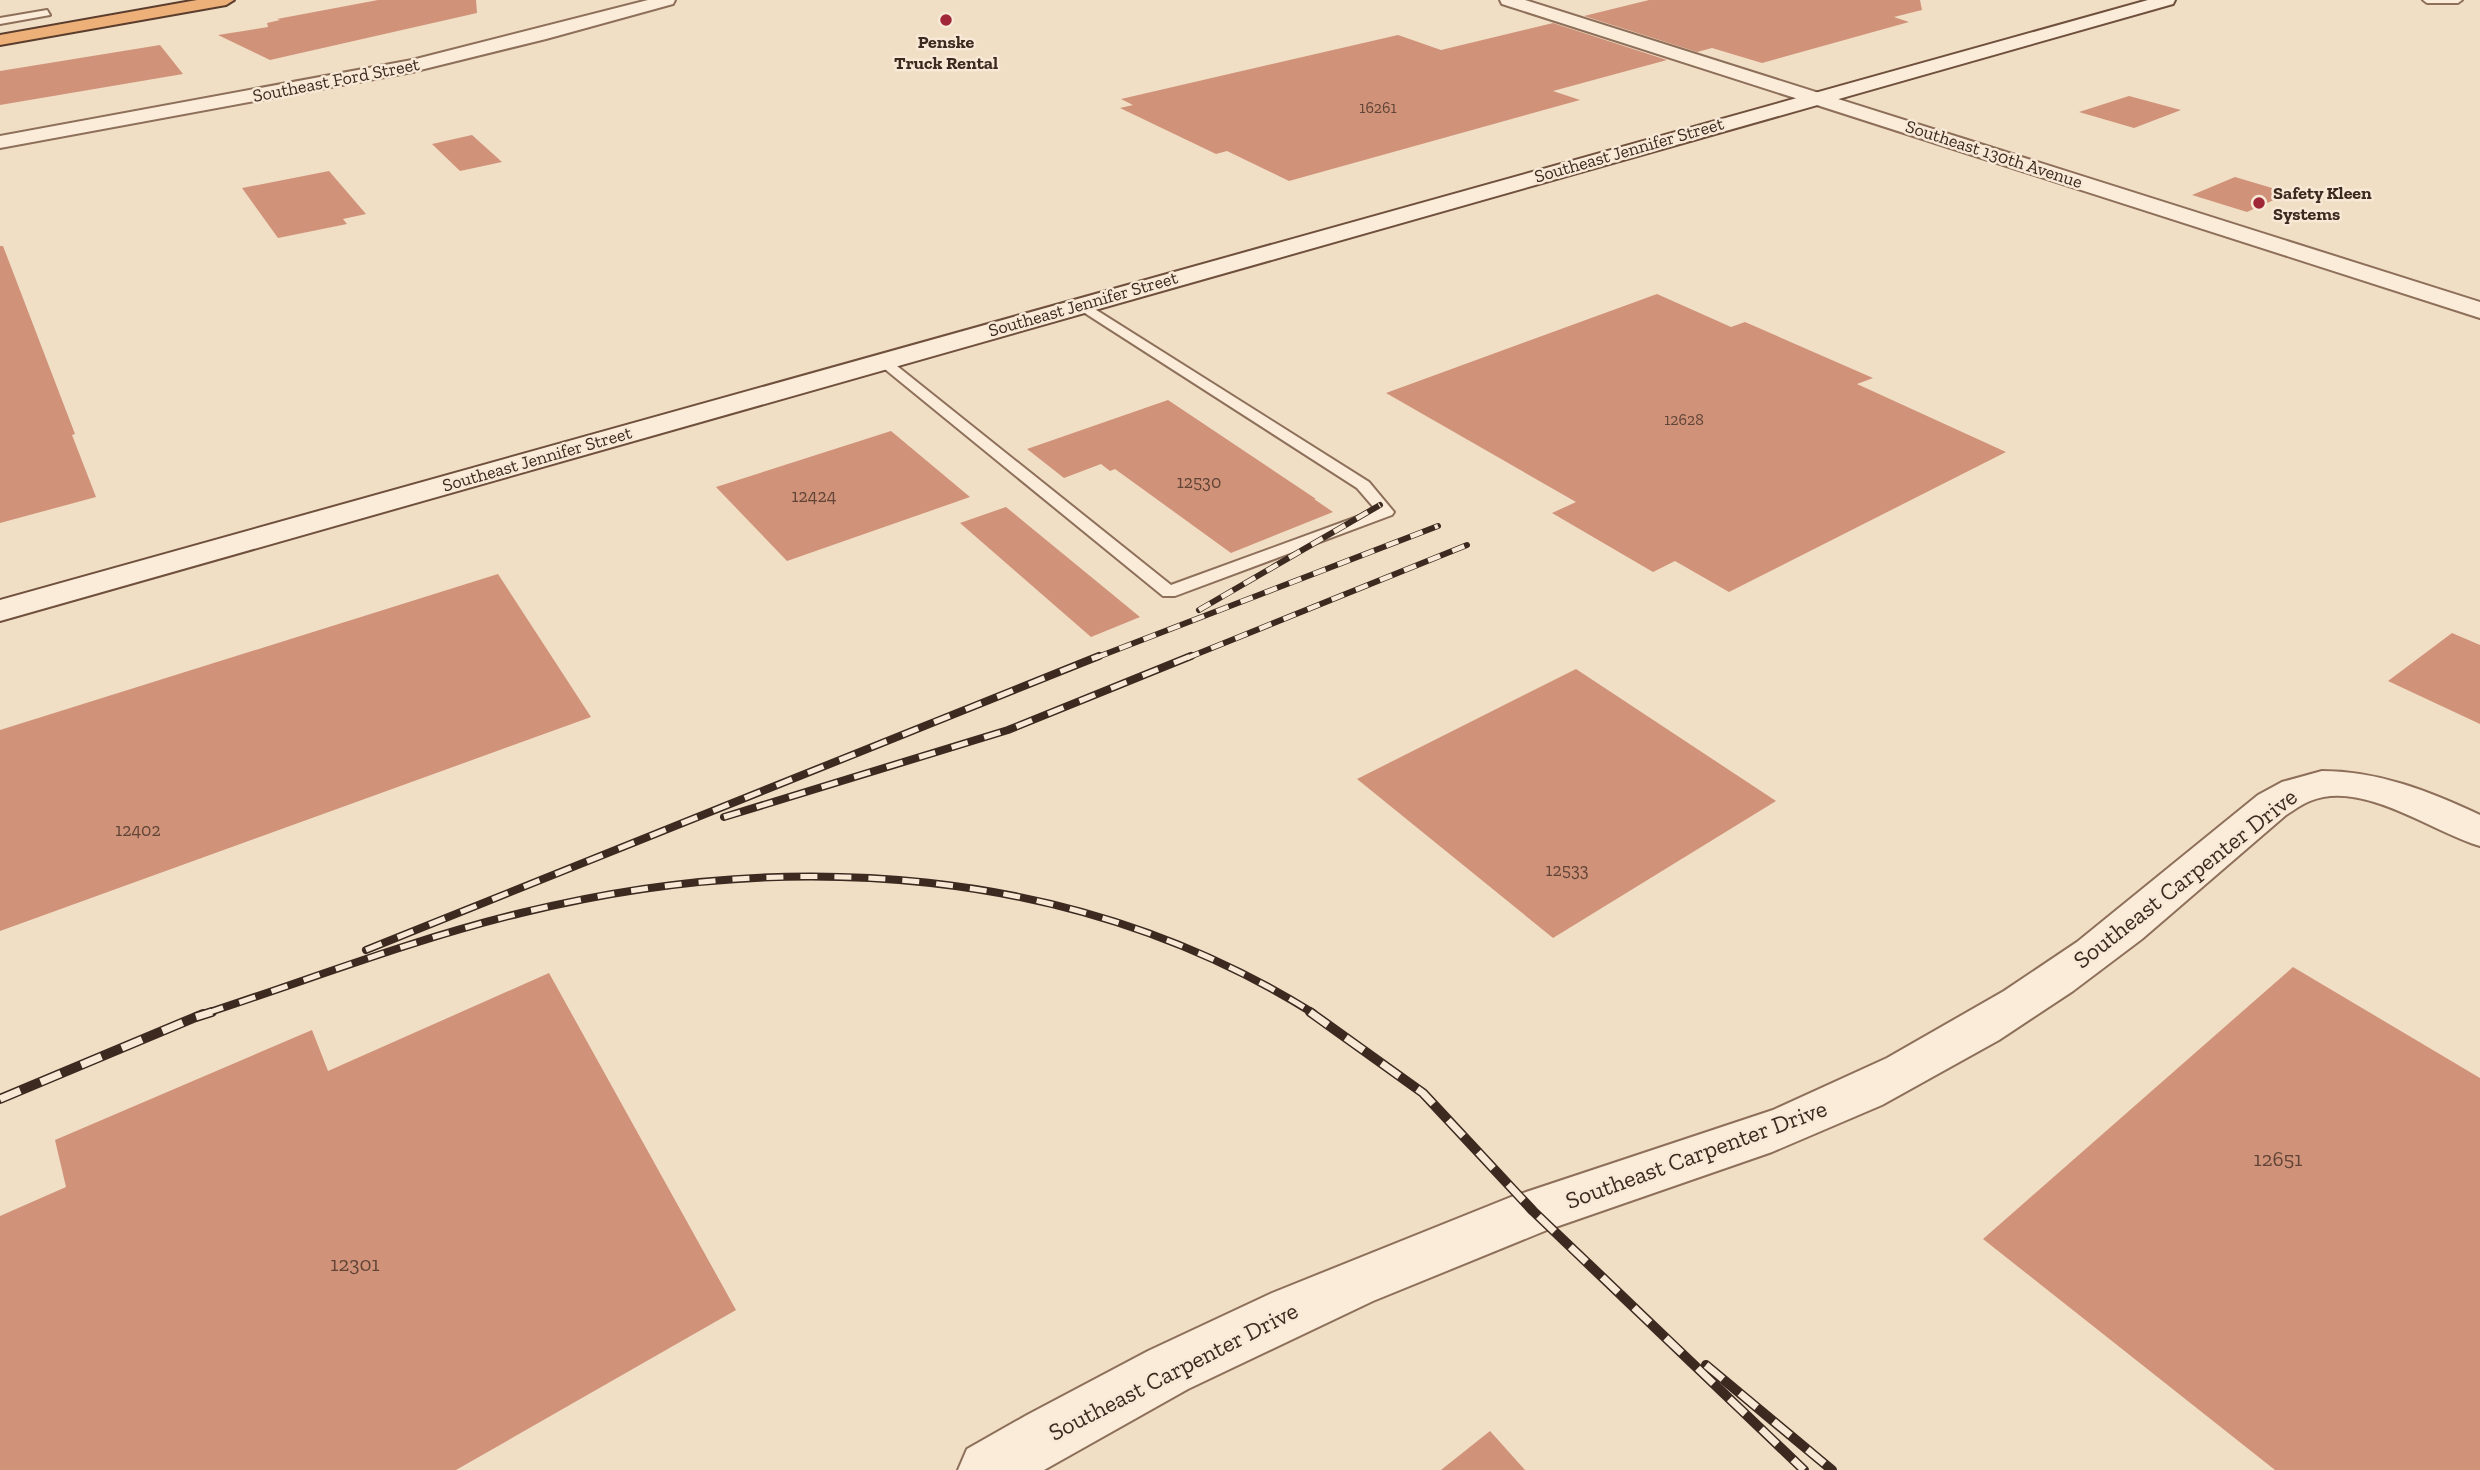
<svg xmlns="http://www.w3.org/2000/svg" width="2480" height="1470" font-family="'Zilla Slab',serif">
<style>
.building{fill:#d0937a}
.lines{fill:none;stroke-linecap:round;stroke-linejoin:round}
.service-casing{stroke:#8d6f5a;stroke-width:4}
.tertiary-casing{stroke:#8d6f5a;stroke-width:4}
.secondary-casing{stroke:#6f503d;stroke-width:4}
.trunk-casing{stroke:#5b3d2e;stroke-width:4}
.service{fill:#faecd9;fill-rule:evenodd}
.tertiary{fill:#faecd9;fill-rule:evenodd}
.secondary{fill:#faecd9;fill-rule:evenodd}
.trunk{fill:#ecb078;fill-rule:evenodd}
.rail-far2-casing{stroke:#3c291f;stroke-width:6}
.rail-far1-casing{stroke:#3c291f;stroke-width:8}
.rail-casing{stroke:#3c291f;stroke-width:10}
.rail-far2{stroke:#f7e9d6;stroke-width:4.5;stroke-dasharray:13;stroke-linecap:butt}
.rail-far1{stroke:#f7e9d6;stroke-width:5;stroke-dasharray:17;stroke-linecap:butt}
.rail{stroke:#f7e9d6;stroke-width:7;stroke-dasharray:22;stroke-linecap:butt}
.poi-dot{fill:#9f2737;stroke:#f7e9d6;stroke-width:2.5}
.labels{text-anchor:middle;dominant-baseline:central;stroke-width:5;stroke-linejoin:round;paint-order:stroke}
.far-number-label{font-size:16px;fill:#614436}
.far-poi-label{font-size:18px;font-weight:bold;fill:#3c291f;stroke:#f7e9d6}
.far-street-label{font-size:18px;fill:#3c291f;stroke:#f7e9d6}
.number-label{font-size:18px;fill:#614436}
.near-number-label{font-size:21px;fill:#614436}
.near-street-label{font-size:24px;fill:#3c291f;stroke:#f7e9d6}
</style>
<rect width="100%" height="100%" fill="#f0dec5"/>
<!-- building -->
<g class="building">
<polygon points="378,0 476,0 477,13 270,60 218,35 268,27 267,23 280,20 277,19"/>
<polygon points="1649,0 1920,0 1922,10 1894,17 1909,22 1762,63 1712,48 1697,52 1584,16"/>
<polygon points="1553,23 1667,60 1553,91 1580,100 1289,181 1227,151 1216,154 1120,108 1133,105 1121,99 1398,35 1441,50"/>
<polygon points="160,45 183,74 0,105 0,71"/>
<polygon points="2129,96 2181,110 2134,128 2079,112"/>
<polygon points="472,135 502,162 460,171 432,144"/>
<polygon points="329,171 366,214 343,219 347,224 278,238 242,188"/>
<polygon points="2235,177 2289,193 2247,212 2192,195"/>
<polygon points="0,246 3,246 75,434 72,435 96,497 0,523"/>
<polygon points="1657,294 1731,327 1745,322 1873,378 1857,384 2006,452 1729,592 1675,561 1653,572 1552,513 1576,502 1386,393"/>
<polygon points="1168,400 1316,499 1314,499 1333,512 1231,553 1115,469 1110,471 1101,464 1064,478 1027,449"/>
<polygon points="891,431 970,497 787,561 716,487"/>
<polygon points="1006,507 1140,617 1091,637 960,523"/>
<polygon points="498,574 591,717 0,931 0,730"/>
<polygon points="2452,633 2480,645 2480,724 2388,681"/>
<polygon points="1576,669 1776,801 1553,938 1357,779"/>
<polygon points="2293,967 2480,1078 2480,1470 2275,1470 1983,1239"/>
<polygon points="549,973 736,1310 456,1470 0,1470 0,1216 66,1187 55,1140 312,1030 328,1071"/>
<polygon points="1490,1431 1525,1470 1441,1470"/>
</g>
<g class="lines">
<!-- service casing -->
<g class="service-casing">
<g id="service">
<polygon points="2423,0 2462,0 2458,3 2427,3"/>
<polygon points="47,10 50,15 0,24 0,18"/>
<polygon points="1082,301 1369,482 1394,512 1392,515 1175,596 1163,596 875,361 877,358 887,358 1171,585 1376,510 1357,488 1077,308 1077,302"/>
</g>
</g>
<!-- tertiary casing -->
<g class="tertiary-casing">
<g id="tertiary">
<polygon points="648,0 675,0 673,4 546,39 412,72 0,148 0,136 412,60"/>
<polygon points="1500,0 1525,0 2480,302 2480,318 1502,4"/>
<path d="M2322 771C2378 771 2429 791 2480 815V846C2432 832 2362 779 2310 801 2302 804 2294 810 2286 815L2142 939 2073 991 1999 1040 1882 1105 1772 1152 1547 1230 1373 1301 1188 1389 1044 1470H958L967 1449 1027 1415 1148 1351 1272 1293 1511 1197 1773 1110 1887 1058 2004 991 2077 942 2258 795 2282 782Z"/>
</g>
</g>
<!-- secondary casing -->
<g class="secondary-casing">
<polygon id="secondary" points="2148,0 2175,0 2173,4 0,621 0,600"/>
</g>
<!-- trunk casing -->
<g class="trunk-casing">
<polygon id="trunk" points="197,0 234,0 226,5 0,45 0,35"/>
</g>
<!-- service -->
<use href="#service" class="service"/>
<!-- tertiary -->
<use href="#tertiary" class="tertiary"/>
<!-- secondary -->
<use href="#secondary" class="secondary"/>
<!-- trunk -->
<use href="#trunk" class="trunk"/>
<!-- rail-far2 casing -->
<g class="rail-far2-casing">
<g id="rail-far2">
<polyline points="1199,610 1380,505"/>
<polyline points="1095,658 1438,526"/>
<polyline points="1187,658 1467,545"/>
</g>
</g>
<!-- rail-far1 casing -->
<g class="rail-far1-casing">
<g id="rail-far1">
<polyline points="724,817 1008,730 1191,656"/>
<polyline points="366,950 1099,656"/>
<path d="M207 1013C311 979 414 939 521 913 788 847 1076 865 1313 1013"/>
</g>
</g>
<!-- rail casing -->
<g class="rail-casing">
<g id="rail">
<polyline points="1310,1012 1423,1093 1533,1211 1804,1470"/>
<polyline points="196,1017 212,1012"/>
<polyline points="0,1099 203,1014"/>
<polyline points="1706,1365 1832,1470"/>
</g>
</g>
<!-- rail-far2 -->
<use href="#rail-far2" class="rail-far2"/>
<!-- rail-far1 -->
<use href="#rail-far1" class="rail-far1"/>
<!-- rail -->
<use href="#rail" class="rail"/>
</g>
<!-- markers -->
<g class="poi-dot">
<circle cx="946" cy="20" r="7"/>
<circle cx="2259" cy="203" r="7"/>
</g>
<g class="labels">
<!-- far-number labels -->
<g class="far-number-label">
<text x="1378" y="107">16261</text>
<text x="1684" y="419">12628</text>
</g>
<!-- far-poi labels -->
<g class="far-poi-label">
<text x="946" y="42">Penske<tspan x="946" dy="21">Truck Rental</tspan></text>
<text x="2273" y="193" text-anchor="start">Safety Kleen<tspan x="2273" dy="21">Systems</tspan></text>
</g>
<!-- far-street labels -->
<g class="far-street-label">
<text transform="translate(336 80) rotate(-11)">Southeast Ford Street</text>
<text transform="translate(1629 150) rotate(-16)">Southeast Jennifer Street</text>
<text transform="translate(1994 154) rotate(18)">Southeast 130th Avenue</text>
<text transform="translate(1083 304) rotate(-16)">Southeast Jennifer Street</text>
<text transform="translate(537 459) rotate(-16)">Southeast Jennifer Street</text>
</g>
<!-- number labels -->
<g class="number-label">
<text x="1199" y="482">12530</text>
<text x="814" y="496">12424</text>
<text x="138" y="830">12402</text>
<text x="1567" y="870">12533</text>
</g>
<!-- near-number labels -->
<g class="near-number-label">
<text x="2278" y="1158">12651</text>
<text x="355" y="1263">12301</text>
</g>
<!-- near-street labels -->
<g class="near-street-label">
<text transform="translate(2185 878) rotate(-38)">Southeast Carpenter Drive</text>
<text transform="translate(1696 1154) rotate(-20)">Southeast Carpenter Drive</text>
<text transform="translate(1173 1371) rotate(-27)">Southeast Carpenter Drive</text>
</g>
</g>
</svg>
